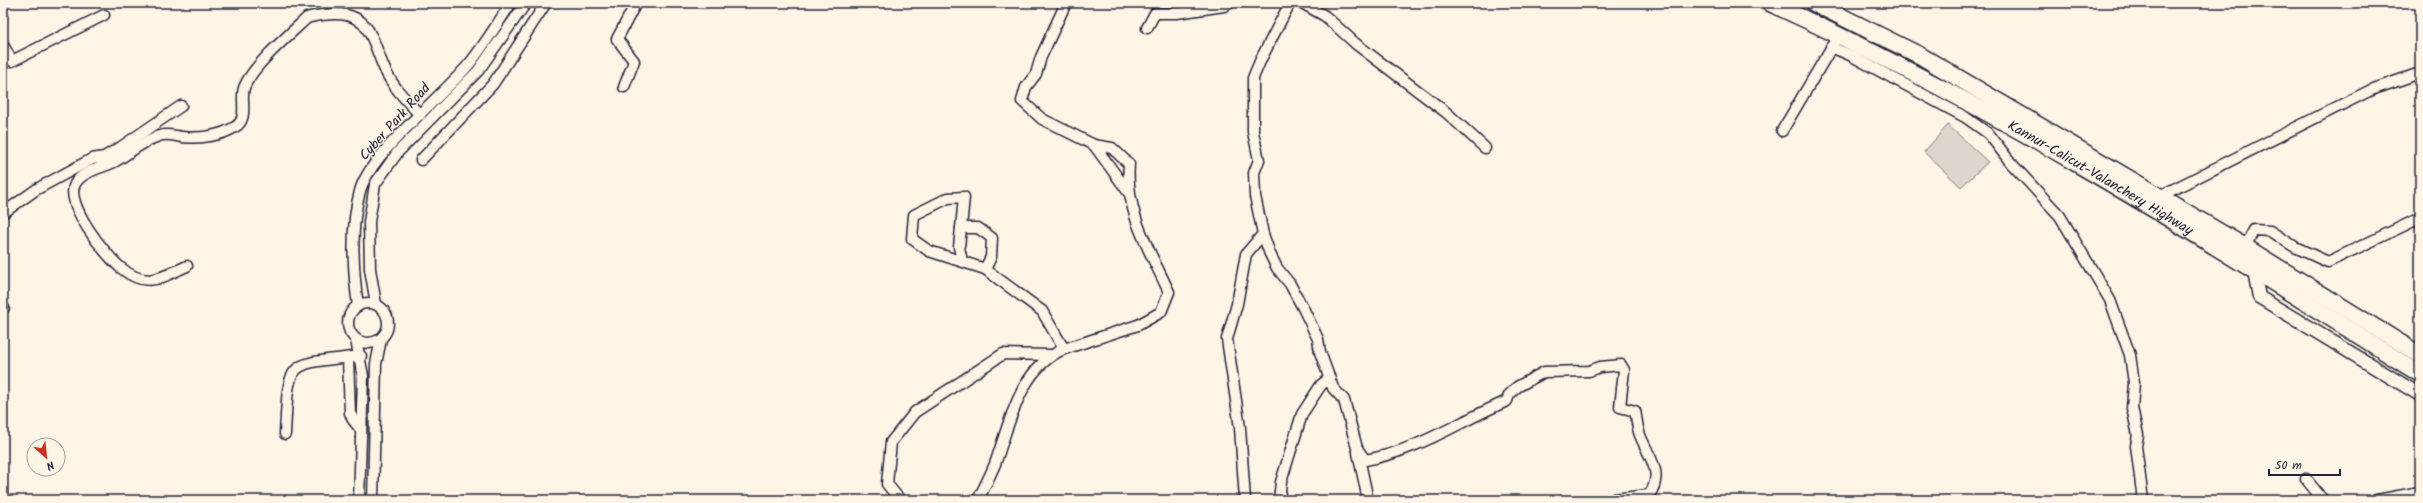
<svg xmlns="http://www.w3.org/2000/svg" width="2423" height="503" font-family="Kalam,sans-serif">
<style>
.green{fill:#dcd6cc;stroke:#7f7c84}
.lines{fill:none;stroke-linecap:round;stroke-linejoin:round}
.minor-casing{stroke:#22223b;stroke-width:13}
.tertiary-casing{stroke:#22223b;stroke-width:15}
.trunk-casing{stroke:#22223b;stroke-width:19}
.minor{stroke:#fcf5e5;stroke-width:10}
.tertiary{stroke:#fcf5e5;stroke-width:12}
.trunk{stroke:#fcf5e5;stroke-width:16}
.labels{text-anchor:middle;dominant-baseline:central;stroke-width:3;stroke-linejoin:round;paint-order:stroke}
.street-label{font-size:14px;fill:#22223b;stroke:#fcf5e5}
</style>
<rect width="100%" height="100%" fill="#fcf5e5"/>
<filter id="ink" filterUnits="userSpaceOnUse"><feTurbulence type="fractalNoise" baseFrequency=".025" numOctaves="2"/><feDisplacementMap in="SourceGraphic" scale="8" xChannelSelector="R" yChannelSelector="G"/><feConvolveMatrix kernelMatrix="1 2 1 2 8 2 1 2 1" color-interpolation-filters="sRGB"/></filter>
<g filter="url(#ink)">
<!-- green -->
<polygon class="green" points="1948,125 1988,162 1961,187 1924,152"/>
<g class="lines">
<!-- minor casing -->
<g class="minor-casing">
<g id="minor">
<path d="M1290 3 1261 59 1253 78V132L1259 160 1254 173 1255 196 1263 234 1270 254 1277 268 1290 284 1304 310 1318 339 1320 352 1333 388 1344 400 1357 448 1365 460C1415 452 1460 421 1507 401L1509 395 1517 387 1544 372 1589 371 1600 367 1621 365 1624 370 1620 407 1635 411C1637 419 1637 428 1640 435 1648 456 1665 473 1649 495L1650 500"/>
<polyline points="1302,3 1325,16 1356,44 1447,113 1485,148"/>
<polyline points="1147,28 1155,13 1177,13 1224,6 1230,3"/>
<polyline points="3,45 12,61 104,15"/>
<polyline points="1831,47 1852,56 1965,117 1989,134 2011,163 2060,216 2110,300 2130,355 2134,383 2132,408 2138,435 2136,446 2143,500"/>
<polyline points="624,87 634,61 617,39 636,3"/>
<polyline points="1782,131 1834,43"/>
<polyline points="1094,145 1129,193"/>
<polyline points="421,160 493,84 546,3"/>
<polyline points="2160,196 2371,90 2420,73"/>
<polyline points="3,213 37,189 92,159 104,157 121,147 181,106"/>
<path d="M961 228 964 197 948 198 914 215 912 239 929 251 985 269 1042 311 1064 349 1138 325 1161 312 1169 292C1149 249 1125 212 1129 164L1112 148 1094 145 1042 119 1022 101 1026 87 1036 74 1041 57 1066 3"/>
<polyline points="2245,247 2254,230 2270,231 2295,247 2328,262 2420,218"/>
<polyline points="962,261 959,247 961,228 978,228 992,238 991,257 985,269"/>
<path d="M187 266C160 278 147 289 121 268 105 255 64 203 75 184 82 171 102 168 114 162 129 154 142 141 159 136 167 133 174 136 182 137 199 139 221 136 235 127 249 119 240 100 244 88 251 67 291 33 307 18 316 15 324 15 334 14 373 13 372 44 386 72 394 88 407 101 420 115"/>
<circle cx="368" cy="323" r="20"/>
<polyline points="376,304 370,269 369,222 375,184 398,152 478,71 526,3"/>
<path d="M358 306C353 270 350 227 360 191 370 153 443 96 470 63 485 44 498 23 511 3"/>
<polyline points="3,308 4,308"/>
<polyline points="356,340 363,376 359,500"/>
<polyline points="348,358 350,413 353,420 361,430"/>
<path d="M285 434C289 357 286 365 361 356"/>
<polyline points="1358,453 1368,500"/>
<polyline points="2306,479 2323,500"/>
<polyline points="1614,499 1649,495"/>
<polyline points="373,500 376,364 381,339"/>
<polyline points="900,500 887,484 891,442 915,412 1003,354 1050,355"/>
<path d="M978 500C984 488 990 476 995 464 1010 422 1020 368 1064 349"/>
<polyline points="1245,500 1240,428 1227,339 1237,304 1246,254 1263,234"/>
<polyline points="1279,500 1281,482 1302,414 1321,385 1330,378"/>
<polyline points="2377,500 2420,492"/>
</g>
</g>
<!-- tertiary casing -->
<g class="tertiary-casing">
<polyline id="tertiary" points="2254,271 2259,297 2420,395"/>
</g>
<!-- trunk casing -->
<g class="trunk-casing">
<g id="trunk">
<path id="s1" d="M1770 3C1997 106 2209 242 2420 374"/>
<polyline points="1814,3 1921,56 2245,247 2420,355"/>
</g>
</g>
<!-- minor -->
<use href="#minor" class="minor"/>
<!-- tertiary -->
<use href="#tertiary" class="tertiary"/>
<!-- trunk -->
<use href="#trunk" class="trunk"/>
</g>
</g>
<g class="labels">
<!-- street labels -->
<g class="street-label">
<text transform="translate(395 122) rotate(-48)">Cyber Park Road</text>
<text stroke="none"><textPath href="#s1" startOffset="374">Kannur-Calicut-Valanchery Highway</textPath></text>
</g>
</g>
<!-- margin -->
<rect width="2423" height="503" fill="none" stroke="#fcf5e5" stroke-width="16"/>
<rect x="8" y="8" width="2407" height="487" fill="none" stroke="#22223b" stroke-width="1.5" filter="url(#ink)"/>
<!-- north arrow -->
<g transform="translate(46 457) rotate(153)"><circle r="19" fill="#fcf5e5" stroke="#a5a1a1"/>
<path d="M0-3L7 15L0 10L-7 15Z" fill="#c8321e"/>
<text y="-6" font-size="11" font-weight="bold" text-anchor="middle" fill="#22223b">N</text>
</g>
<!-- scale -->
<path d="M2269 469v6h71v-6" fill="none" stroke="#22223b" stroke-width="2"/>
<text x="2275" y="469" font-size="12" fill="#22223b" stroke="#fcf5e5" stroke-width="3" paint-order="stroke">50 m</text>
</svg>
